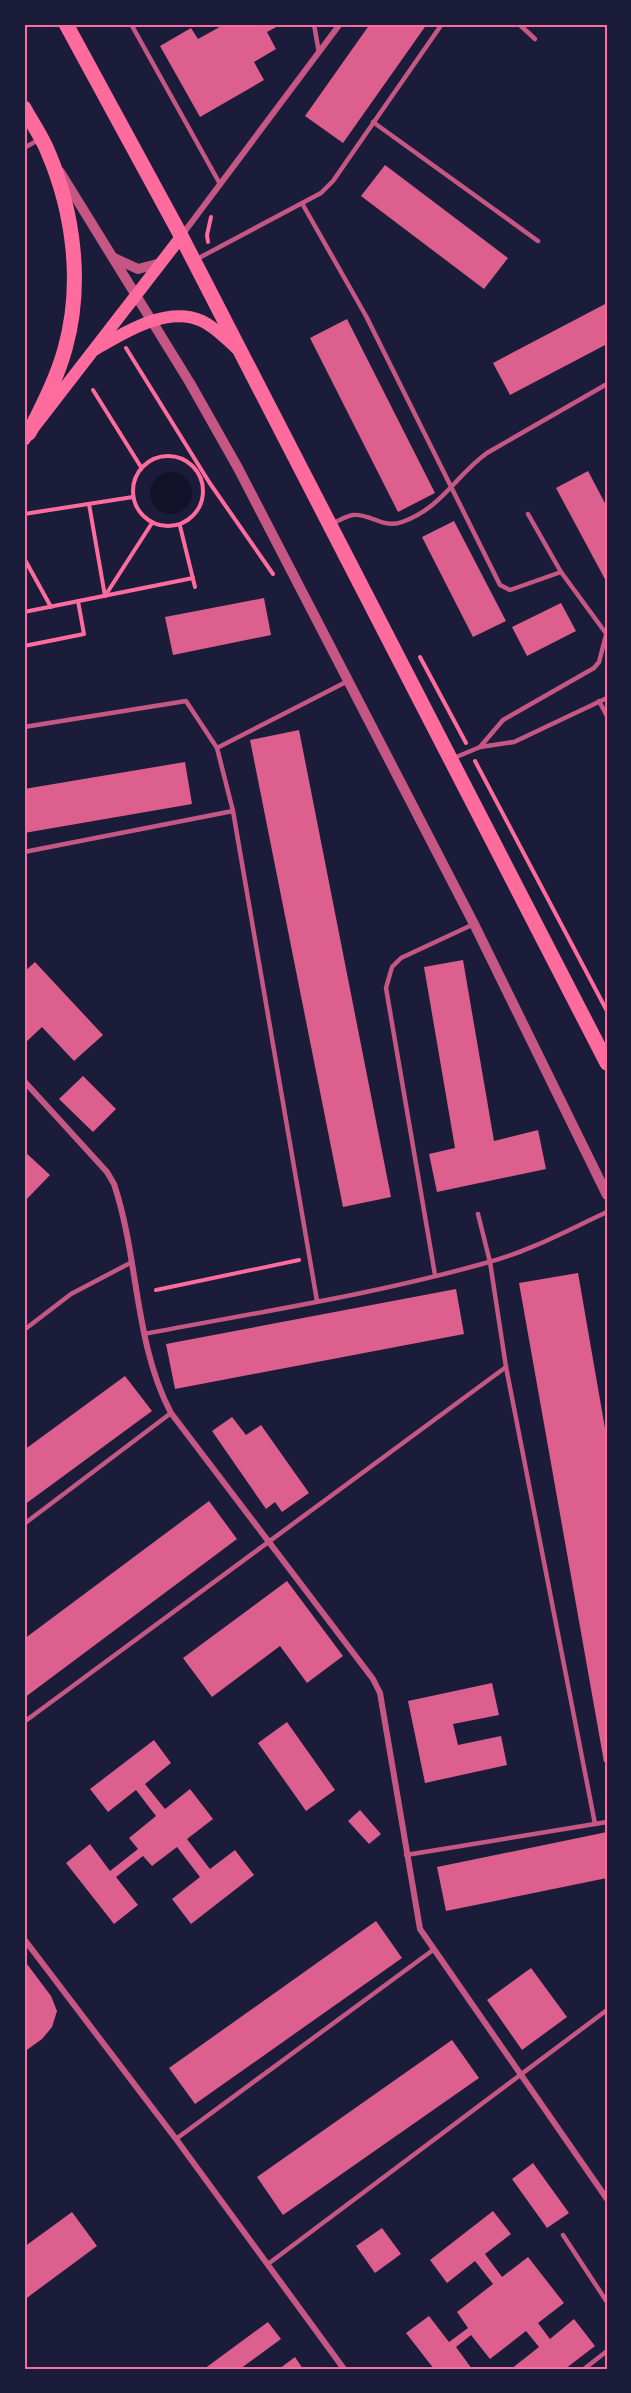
<svg xmlns="http://www.w3.org/2000/svg" width="631" height="2393" font-family="'Source Sans 3',sans-serif">
<style>
.water{fill:#12122b}
.building{fill:#dd5f8e}
.lines{fill:none;stroke-linecap:round;stroke-linejoin:round}
.path{stroke:#ff6b9d;stroke-width:4}
.service{stroke:#c65784;stroke-width:4.5}
.minor{stroke:#c65784;stroke-width:6}
.tertiary{stroke:#c65784;stroke-width:10}
.secondary{stroke:#ff6b9d;stroke-width:12}
.primary{stroke:#ff6b9d;stroke-width:15}
.neatline{fill:none;stroke:#ff6b9d;stroke-width:2}
</style>
<rect width="100%" height="100%" fill="#1b1b3a"/>
<!-- water -->
<circle class="water" cx="171" cy="493" r="21"/>
<!-- building -->
<g class="building">
<polygon points="225,24 282,24 267,32 276,49 254,62 264,80 200,117 160,46 191,28 198,39"/>
<polygon points="370,24 427,24 343,143 305,116"/>
<polygon points="385,165 508,258 484,289 361,196"/>
<polygon points="607,303 607,344 510,395 493,363"/>
<polygon points="347,319 435,493 398,512 310,338"/>
<polygon points="588,471 607,507 607,583 556,488"/>
<polygon points="454,521 506,621 473,637 422,537"/>
<polygon points="264,598 271,635 173,655 165,617"/>
<polygon points="561,603 576,631 527,656 512,627"/>
<polygon points="299,730 391,1197 343,1207 250,740"/>
<polygon points="185,762 192,804 24,833 24,789"/>
<polygon points="463,960 494,1141 538,1130 546,1169 437,1192 429,1154 455,1148 424,967"/>
<polygon points="35,962 103,1035 74,1061 42,1027 26,1042 24,1040 24,972"/>
<polygon points="83,1076 116,1109 93,1132 59,1099"/>
<polygon points="24,1151 50,1175 24,1202"/>
<polygon points="578,1273 607,1440 607,1761 604,1762 519,1283"/>
<polygon points="456,1289 464,1334 175,1389 166,1344"/>
<polygon points="125,1376 152,1411 24,1505 24,1450"/>
<polygon points="232,1417 246,1435 261,1425 309,1493 282,1512 275,1502 266,1509 212,1431"/>
<polygon points="209,1501 237,1539 24,1698 24,1639"/>
<polygon points="287,1581 343,1656 307,1683 280,1646 212,1697 183,1658"/>
<polygon points="492,1683 499,1715 453,1724 458,1745 501,1736 507,1765 425,1783 408,1701"/>
<polygon points="287,1722 335,1790 306,1811 258,1743"/>
<polygon points="154,1740 171,1763 145,1784 165,1809 190,1789 213,1819 187,1839 210,1869 235,1850 254,1875 191,1924 172,1899 200,1877 177,1847 152,1866 143,1856 116,1877 138,1905 114,1924 66,1863 90,1844 110,1871 138,1849 129,1838 156,1816 136,1790 108,1812 90,1789"/>
<polygon points="360,1810 381,1834 369,1844 348,1821"/>
<polygon points="607,1832 607,1878 446,1911 437,1867"/>
<polygon points="376,1921 402,1958 195,2104 169,2068"/>
<polygon points="24,1960 51,1996 57,2011 52,2027 42,2039 24,2052"/>
<polygon points="531,1968 567,2017 522,2050 487,2000"/>
<polygon points="452,2040 479,2078 283,2215 257,2177"/>
<polygon points="533,2163 569,2213 547,2228 512,2179"/>
<polygon points="493,2211 511,2234 485,2254 502,2277 528,2257 564,2303 538,2323 550,2339 574,2319 595,2346 565,2369 511,2369 539,2347 526,2331 490,2359 471,2335 456,2347 472,2369 434,2369 406,2333 429,2316 449,2342 468,2328 457,2312 493,2284 475,2261 447,2283 430,2260"/>
<polygon points="72,2212 97,2246 24,2300 24,2247"/>
<polygon points="382,2228 401,2254 375,2273 356,2246"/>
<polygon points="268,2322 281,2339 240,2369 204,2369"/>
<polygon points="295,2357 303,2369 279,2369"/>
</g>
<g class="lines">
<!-- path -->
<g class="path">
<polyline points="208,242 207,235 211,217"/>
<polyline points="126,348 209,482 273,574"/>
<polyline points="93,390 141,467"/>
<circle cx="168" cy="491" r="35"/>
<polyline points="89,504 105,596 152,523"/>
<polyline points="24,514 133,497"/>
<polyline points="180,526 195,587"/>
<polyline points="24,558 51,607"/>
<polyline points="24,612 193,578"/>
<polyline points="24,646 84,634 78,601"/>
<polyline points="420,657 466,743"/>
<polyline points="475,761 607,1011"/>
<polyline points="156,1290 299,1260"/>
</g>
<!-- service -->
<g class="service">
<polyline points="131,24 220,184"/>
<polyline points="314,24 319,53"/>
<polyline points="519,24 535,39"/>
<polyline points="373,122 538,241"/>
<polyline points="24,148 40,139"/>
<polyline points="303,205 366,316 500,585 510,590 561,572 528,514"/>
<polyline points="197,259 321,193 333,181 442,24"/>
<path d="M331 524C338 521 346 516 353 515 370 513 383 529 402 522 442 508 456 475 487 453L607 384"/>
<polyline points="561,572 605,632"/>
<polyline points="599,701 607,716"/>
<polyline points="24,727 186,701 217,748 233,811 317,1301"/>
<polyline points="480,747 503,720 594,668 599,662 607,631"/>
<polyline points="217,748 348,681"/>
<polyline points="454,758 480,747 514,742 607,698"/>
<polyline points="24,852 233,811"/>
<polyline points="478,1214 490,1262 506,1367 595,1824"/>
<polyline points="435,1275 386,988 392,967 401,958 474,924"/>
<polyline points="24,1330 71,1294 132,1262"/>
<path d="M144 1334C259 1312 377 1294 489 1262 530 1251 568 1230 607 1212"/>
<polyline points="24,1524 171,1413"/>
<polyline points="24,1722 506,1367"/>
<polyline points="406,1855 607,1822"/>
<polyline points="176,2139 433,1950"/>
<polyline points="563,2235 607,2302"/>
<polyline points="268,2264 607,2010"/>
<polyline points="584,2369 607,2351"/>
</g>
<!-- minor -->
<g class="minor">
<polyline points="182,235 340,24"/>
<path d="M24 1081 107 1172 114 1184C139 1259 134 1343 171 1413L373 1679 380 1693 420 1929 607 2199"/>
<polyline points="24,1939 176,2139 344,2369"/>
</g>
<!-- tertiary -->
<g class="tertiary">
<polyline points="60,172 190,383 238,468 474,924 607,1195"/>
<polyline points="114,258 138,269 161,263"/>
</g>
<!-- secondary -->
<g class="secondary">
<path d="M96 349C125 332 168 305 202 321 215 327 225 338 236 348"/>
<polyline points="24,440 181,237"/>
</g>
<!-- primary -->
<g class="primary">
<polyline points="66,24 179,232 607,1063"/>
<path d="M24 108C32 123 42 137 48 152 74 213 83 285 65 349 57 378 43 405 29 433"/>
</g>
</g>
<!-- border -->
<rect width="631" height="2393" fill="none" stroke="#1b1b3a" stroke-width="51"/>
<rect x="26" y="26" width="580" height="2342" class="neatline"/>
</svg>
